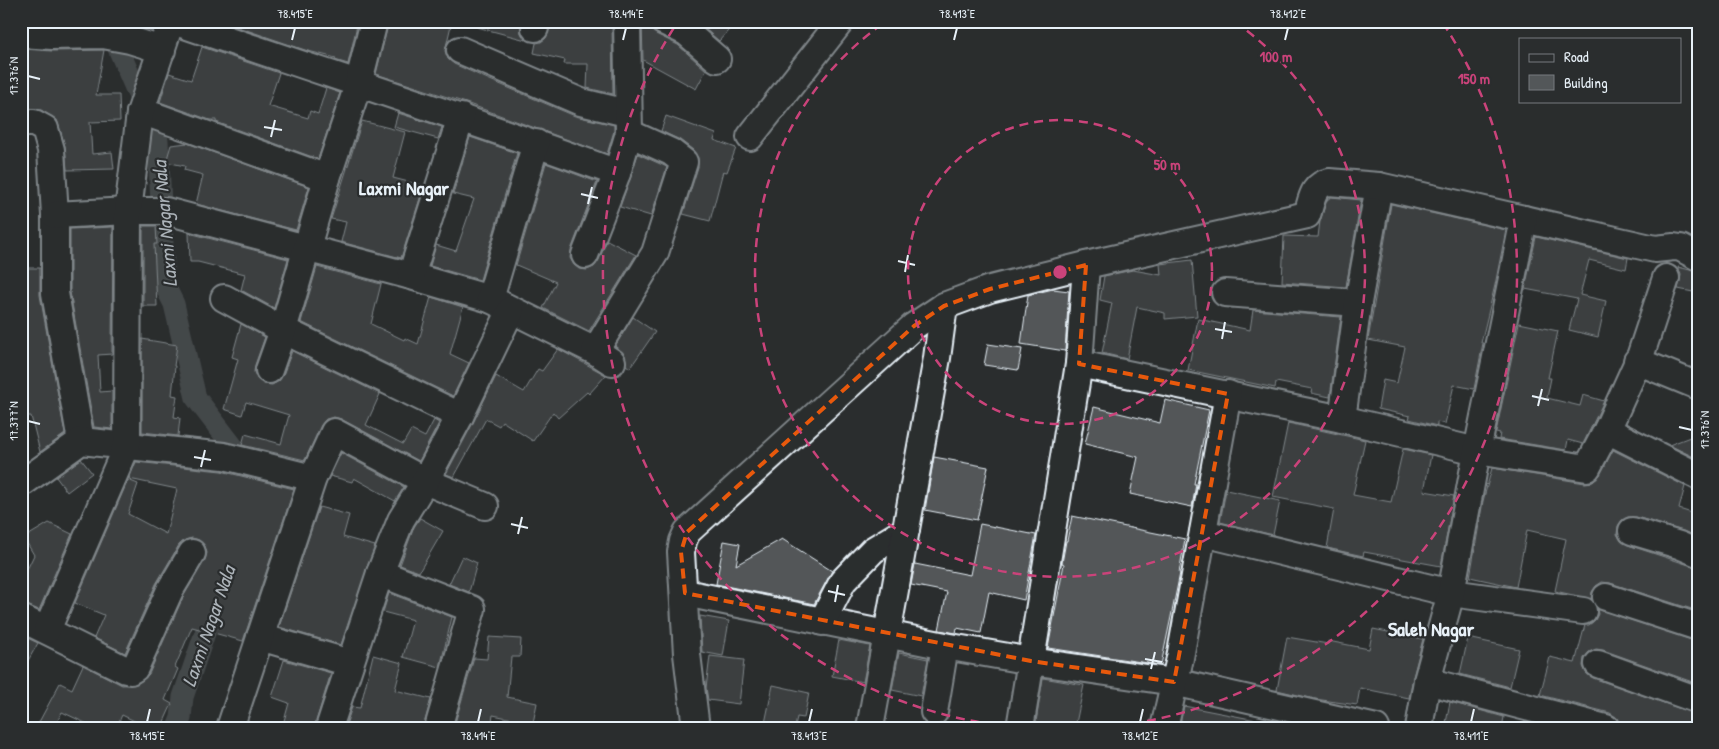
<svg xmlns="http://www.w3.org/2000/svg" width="1719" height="749" font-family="'Patrick Hand',sans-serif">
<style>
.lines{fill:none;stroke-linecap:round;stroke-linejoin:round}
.canal{stroke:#63686b;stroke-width:21}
.building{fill:#535759;stroke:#e8f1f8}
.minor-casing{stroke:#e8f1f8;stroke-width:30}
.minor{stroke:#2a2d2e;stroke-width:26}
.marked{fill:none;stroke:#e8590c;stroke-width:4;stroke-dasharray:10 6;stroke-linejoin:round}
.ticks{fill:none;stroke:#e8f1f8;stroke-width:2}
.ring{fill:none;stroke:#ca437a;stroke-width:2.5;stroke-dasharray:9 6}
.labels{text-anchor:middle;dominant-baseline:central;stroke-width:4.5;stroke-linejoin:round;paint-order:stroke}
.neighbourhood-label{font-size:20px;font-weight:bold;fill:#e8f1f8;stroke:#2a2d2e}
.water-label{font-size:20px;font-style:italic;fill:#acb3b9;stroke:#2a2d2e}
.centre{fill:#ca437a;stroke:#2a2d2e;stroke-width:2.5}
.ring-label{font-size:15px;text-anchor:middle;font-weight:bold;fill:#ca437a;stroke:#2a2d2e;stroke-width:4.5;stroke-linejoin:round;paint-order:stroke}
.neatline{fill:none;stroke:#e8f1f8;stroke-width:2}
.ticks-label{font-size:12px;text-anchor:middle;fill:#e8f1f8}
</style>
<rect width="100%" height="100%" fill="#2a2d2e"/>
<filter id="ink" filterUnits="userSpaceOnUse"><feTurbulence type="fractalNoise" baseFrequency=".02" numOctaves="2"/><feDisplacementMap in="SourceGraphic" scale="10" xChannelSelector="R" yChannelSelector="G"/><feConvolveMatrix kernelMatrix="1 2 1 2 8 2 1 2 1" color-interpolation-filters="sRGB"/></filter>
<g filter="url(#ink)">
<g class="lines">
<!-- canal -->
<g class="canal">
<polyline points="121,21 118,48 158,141 165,286 174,304 196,398 258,479 248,507"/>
<polyline points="177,728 181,718 183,697 215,604"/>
</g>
</g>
<!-- building -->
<g class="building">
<polygon points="220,21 358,21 348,64 335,60 336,58 308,51"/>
<polygon points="389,21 452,21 445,51 448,59 454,64 490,80 575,116 614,125 614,131 607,154 466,103 376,74"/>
<polygon points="478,21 521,21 521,33 526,40 477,27"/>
<polygon points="642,21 648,21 650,29 656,34 678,45 706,70 696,89 643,60"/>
<polygon points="696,21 737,21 719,41"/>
<polygon points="612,23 613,94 587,88 588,64 564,64 565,60 534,53 536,43 541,42 546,38 551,25 586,25"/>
<polygon points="202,47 279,73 268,106 308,118 310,111 318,114 326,88 340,93 318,159 216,122 216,120 210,120 160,102 169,73 191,80"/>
<polygon points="24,49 52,51 104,50 96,95 119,95 120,121 90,122 92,154 112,152 114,169 67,170 65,146 57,120 41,110 21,108 21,80"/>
<polygon points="398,113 442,127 438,139 394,127"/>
<polygon points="666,116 716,134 714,140 736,148 727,172 723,171 710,221 683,214 698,167 698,158 693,150 680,140 661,131"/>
<polygon points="362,121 405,132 393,178 424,186 401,258 341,242 346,222 331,219"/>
<polygon points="470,137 517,153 480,280 430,266 436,245 456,251 474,199 453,194"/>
<polygon points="187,143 309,187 296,230 196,204 203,175 184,170 185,166 166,162 171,145"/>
<polygon points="638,154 667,167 651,216 620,207"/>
<polygon points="546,163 597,182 571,250 570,258 574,265 579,269 587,270 594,267 599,260 607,240 636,255 589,331 543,308 556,282 516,265"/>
<polygon points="1331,197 1361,200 1346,287 1282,282 1284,236 1318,237 1320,221 1327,200"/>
<polygon points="1391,204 1506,230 1495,285 1481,343 1483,343 1474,389 1454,385 1445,424 1437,422 1437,426 1409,419 1410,416 1378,409 1383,380 1397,383 1405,347 1368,340"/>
<polygon points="143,226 156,226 157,244 154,244 157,306 143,306"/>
<polygon points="113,227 112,354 98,355 100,392 112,391 112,429 94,427 70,292 70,229"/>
<polygon points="189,233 288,259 274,308 241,290 245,274 198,262 190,262"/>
<polygon points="1536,237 1628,258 1626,269 1589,260 1580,295 1606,301 1598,337 1569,330 1577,299 1525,289"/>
<polygon points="1192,260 1197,316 1165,319 1165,313 1137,307 1127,359 1102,353 1112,303 1100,300 1104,276 1133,270 1161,275 1160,264"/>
<polygon points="317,267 381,284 371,324 404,340 405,338 418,344 431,297 463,307 450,354 469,363 453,396 301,322"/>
<polygon points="1678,267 1698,272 1698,293 1678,289 1681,275"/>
<polygon points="21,268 40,268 40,295 65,434 40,452 31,416 27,416 21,388"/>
<polygon points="1053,289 1069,291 1065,351 1021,344 1028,295"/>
<polygon points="1253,310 1341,317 1330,397 1311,393 1312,389 1276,382 1275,388 1188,370 1198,319 1250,330"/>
<polygon points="633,317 655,332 630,368 626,365 625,355 615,346"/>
<polygon points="1519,323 1558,331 1548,378 1551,378 1547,398 1580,406 1583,395 1604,401 1583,444 1568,440 1566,450 1499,439 1500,433 1496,432"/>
<polygon points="241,324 265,337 255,365 254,372 257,379 264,384 272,385 279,381 283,375 292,351 380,394 366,425 403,444 411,430 425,437 434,420 439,423 419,461 341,419 334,417 326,419 321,425 305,460 242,445 245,434 281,444 289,415 246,402 242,415 224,409 238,359 232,357"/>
<polygon points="142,339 177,345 174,366 175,366 172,395 177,396 174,417 180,418 178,436 142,432"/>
<polygon points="988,344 1022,349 1018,370 984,365"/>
<polygon points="558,349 606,375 589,394 587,392 558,418 553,412 533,441 502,421 499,426 486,419 454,477 446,474 473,423 496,376 524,392 538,369 542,371"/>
<polygon points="1165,400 1209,410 1194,484 1196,484 1192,507 1130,494 1138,457 1085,444 1094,407 1160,423"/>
<polygon points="1288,423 1365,440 1353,495 1391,502 1403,449 1431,455 1424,491 1454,496 1441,566 1364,552 1363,556 1327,548 1334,509 1273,497"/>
<polygon points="1698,434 1698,446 1694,457 1669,445"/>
<polygon points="1613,450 1685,486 1679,509 1698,515 1698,537 1683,531 1636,517 1628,517 1622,520 1618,526 1617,534 1621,541 1628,545 1698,568 1698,611 1610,583 1602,582 1596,586 1592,592 1591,599 1555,591 1566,539 1527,530 1516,587 1470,577 1483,501 1492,468 1585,483 1593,482 1600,475"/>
<polygon points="341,453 404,487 395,501 354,478 352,482 330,476"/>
<polygon points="934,457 988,467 977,520 925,510"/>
<polygon points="81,459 92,473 67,492 56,477"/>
<polygon points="136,462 221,471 294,489 243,641 192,627 175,667 178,669 165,700 172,704 161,728 149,728 122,715 116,728 96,728 62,712 54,728 51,728 39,722 60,683 72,689 83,665 122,685 137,684 143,680 149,674 183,597 205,560 207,553 205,546 199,540 192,538 185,540 179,545 156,584 125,653 94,638 104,615 75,603 128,480 138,484 128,514 166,534 177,489 129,479"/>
<polygon points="1226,490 1280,501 1273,535 1220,522"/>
<polygon points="319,507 349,515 343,537 375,546 341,645 279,627"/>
<polygon points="1072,516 1185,539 1179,573 1180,573 1178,583 1161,665 1048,648 1064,564 1062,563 1066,541 1067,541"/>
<polygon points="420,518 443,531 419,572 400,565 414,527"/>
<polygon points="49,523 72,534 39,610 21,603 21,582 34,555 24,538"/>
<polygon points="980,524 1036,535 1024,600 989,592 981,633 957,628 956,633 939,630 947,592 911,585 915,564 970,575"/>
<polygon points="782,539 832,571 814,604 716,584 724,541 740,544 736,565"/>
<polygon points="462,556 477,563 469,592 449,584"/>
<polygon points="389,593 452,617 440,667 403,657 413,620 383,612"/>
<polygon points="1597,609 1698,642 1698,684 1603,650 1596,649 1589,652 1584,658 1583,666 1586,673 1593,678 1698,715 1698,728 1621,728 1617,718 1610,713 1540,695 1550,657 1575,663 1585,625 1589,625 1595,620 1598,614"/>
<polygon points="700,616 729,621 723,656 702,652"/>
<polygon points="1373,629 1423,639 1413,677 1409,698 1360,688 1357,705 1315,699 1277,690 1287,637 1328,644 1328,641 1369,649"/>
<polygon points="21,635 38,643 21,673"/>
<polygon points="489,637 521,639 520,657 511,657 507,697 537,703 533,723 493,715 491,728 480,728 455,723 474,658 487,659"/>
<polygon points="1468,638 1519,649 1510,687 1460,674"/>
<polygon points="839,640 870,646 863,682 832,676"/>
<polygon points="899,653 928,659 921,696 892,690"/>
<polygon points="373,655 402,663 395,690 431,699 423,728 345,728 352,707 360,708"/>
<polygon points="710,656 744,660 739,704 708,700 706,688"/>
<polygon points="284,660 331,673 314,728 282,728 289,703 272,697"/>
<polygon points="1043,678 1084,685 1075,728 1035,728"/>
<polygon points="773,685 809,693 804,718 797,717 795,728 764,728"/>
<polygon points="1450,702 1504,717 1502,728 1445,728"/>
<polygon points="1184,706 1256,720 1255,728 1179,728"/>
</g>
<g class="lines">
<!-- minor casing -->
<g class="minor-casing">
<g id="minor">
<path d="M173 21C321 72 470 119 617 173"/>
<polyline points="663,21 686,32 717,59"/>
<polyline points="535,28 536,21"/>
<polyline points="21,34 52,36 103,35 130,40 162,50"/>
<polyline points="460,50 581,102 627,113"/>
<polyline points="140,113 155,116 327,178"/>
<polyline points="21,123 34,123 45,129 51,150 55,215 55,293 81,441"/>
<polyline points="750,137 841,21"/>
<polyline points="55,215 128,211 166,211 411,276 490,299 595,351 612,362"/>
<polyline points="585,255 617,173 629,133 627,21"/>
<polyline points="1086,265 1079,364 1342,419 1477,451 1587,468 1607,430 1698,476"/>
<polyline points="411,276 461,117"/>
<polyline points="1225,293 1358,303"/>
<polyline points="224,298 283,330 460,416"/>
<polyline points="490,299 536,143"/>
<polyline points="595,351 655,253 684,162 671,152 629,133"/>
<polyline points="1637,361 1698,386"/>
<polyline points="269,370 283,330 327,178 358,85 374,21"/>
<polyline points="1342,419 1358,303 1379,186"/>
<polyline points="1607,430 1640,357 1666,278"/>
<polyline points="21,484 81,441 224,456 313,478"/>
<polyline points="1632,531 1679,545 1698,553"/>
<polyline points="1203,533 1451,593 1583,611"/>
<polyline points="380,573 472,609 438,728"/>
<polyline points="685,593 945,646 1031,661 1174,682 1376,728"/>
<polyline points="1606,597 1698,627"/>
<polyline points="21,618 126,670 130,671 135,668 170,590 192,553"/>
<polyline points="822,622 843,581 873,550 906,530"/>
<polyline points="47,630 127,445 128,211 140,113 171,21"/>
<polyline points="260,637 350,663"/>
<polyline points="1598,664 1698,700"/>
<polyline points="1427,681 1606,728"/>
<polyline points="934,712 945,646"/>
<polyline points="230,728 313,478 334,432 425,481 485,506"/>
<polyline points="329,728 380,573 401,520 425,481 460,416 511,310"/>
<polyline points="696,728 687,654 681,552 683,541 687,532 914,326 944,306"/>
<path d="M870 728 937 358 944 306 990 289 1086 265 1307 215C1312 200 1312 185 1329 182L1379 186 1655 249 1674 247 1681 248 1698 257"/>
<polyline points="1020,728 1079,364"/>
<polyline points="1164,728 1180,658 1228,394"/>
<polyline points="1419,728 1427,681 1451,593 1477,451 1524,219"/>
</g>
</g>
<!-- minor -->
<use href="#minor" class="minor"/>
</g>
</g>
<!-- marked area -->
<path d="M0 0H1719V749H0ZM1086 265 1079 364 1228 394 1174 682 1031 661 685 593 681 552 687 532 914 326 944 306 990 289Z" fill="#2a2d2e" fill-opacity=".55" fill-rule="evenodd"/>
<path class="marked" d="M1086 265 1079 364 1228 394 1174 682 1031 661 685 593 681 552 687 532 914 326 944 306 990 289Z"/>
<!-- ticks -->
<path class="ticks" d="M292 40 295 28M623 40 626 28M954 40 957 28M1285 40 1288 28M28 76 40 79M264 127 282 130M271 137 275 120M581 194 598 198M588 204 592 187M898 261 915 265M905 272 908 255M1215 329 1232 332M1222 339 1225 322M1532 396 1549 400M1538 406 1542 389M28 421 40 424M1679 427 1692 430M194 457 211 460M201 467 205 450M511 524 528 528M518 534 522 517M828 591 845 595M835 602 838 585M1145 659 1162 662M1151 669 1155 652M147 722 150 709M478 722 481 709M809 722 812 709M1140 722 1143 709M1471 722 1474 709"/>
<!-- distance rings -->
<g class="ring">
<circle cx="1060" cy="272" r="152"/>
<path d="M1235 22A305 305 0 1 1 885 22"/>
<path d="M1024 728A457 457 0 0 1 677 23M1443 23A457 457 0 0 1 1096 728"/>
</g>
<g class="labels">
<!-- neighbourhood labels -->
<g class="neighbourhood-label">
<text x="404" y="187">Laxmi Nagar</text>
<text x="1431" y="628">Saleh Nagar</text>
</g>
<!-- water labels -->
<g class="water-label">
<text transform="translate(164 224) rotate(-95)">Laxmi Nagar Nala</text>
<text transform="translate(208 626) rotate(-71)">Laxmi Nagar Nala</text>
</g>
</g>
<circle cx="1060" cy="272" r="8" class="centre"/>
<g class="ring-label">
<text x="1276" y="62">100 m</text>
<text x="1474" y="84">150 m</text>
<text x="1167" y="170">50 m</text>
</g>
<!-- margin -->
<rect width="1719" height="749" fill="none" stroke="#2a2d2e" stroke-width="55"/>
<!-- legend -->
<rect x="1519" y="38" width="162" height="65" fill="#2a2d2e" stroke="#767b7f"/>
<rect x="1529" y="54" width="25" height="8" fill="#2a2d2e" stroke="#767b7f"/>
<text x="1564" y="62" font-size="15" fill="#e8f1f8">Road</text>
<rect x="1529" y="75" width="25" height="15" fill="#535759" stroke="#767b7f"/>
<text x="1564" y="88" font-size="15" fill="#e8f1f8">Building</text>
<rect x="28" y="28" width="1664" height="694" class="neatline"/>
<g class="ticks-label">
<text x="295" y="18">78.415°E</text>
<text x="626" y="18">78.414°E</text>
<text x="957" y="18">78.413°E</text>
<text x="1288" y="18">78.412°E</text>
<text transform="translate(14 76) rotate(-90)" y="4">17.376°N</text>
<text transform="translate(14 421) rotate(-90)" y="4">17.377°N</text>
<text transform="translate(1705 430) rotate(-90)" y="4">17.376°N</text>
<text x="147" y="740">78.415°E</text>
<text x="478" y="740">78.414°E</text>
<text x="809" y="740">78.413°E</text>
<text x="1140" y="740">78.412°E</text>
<text x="1471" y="740">78.411°E</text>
</g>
</svg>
